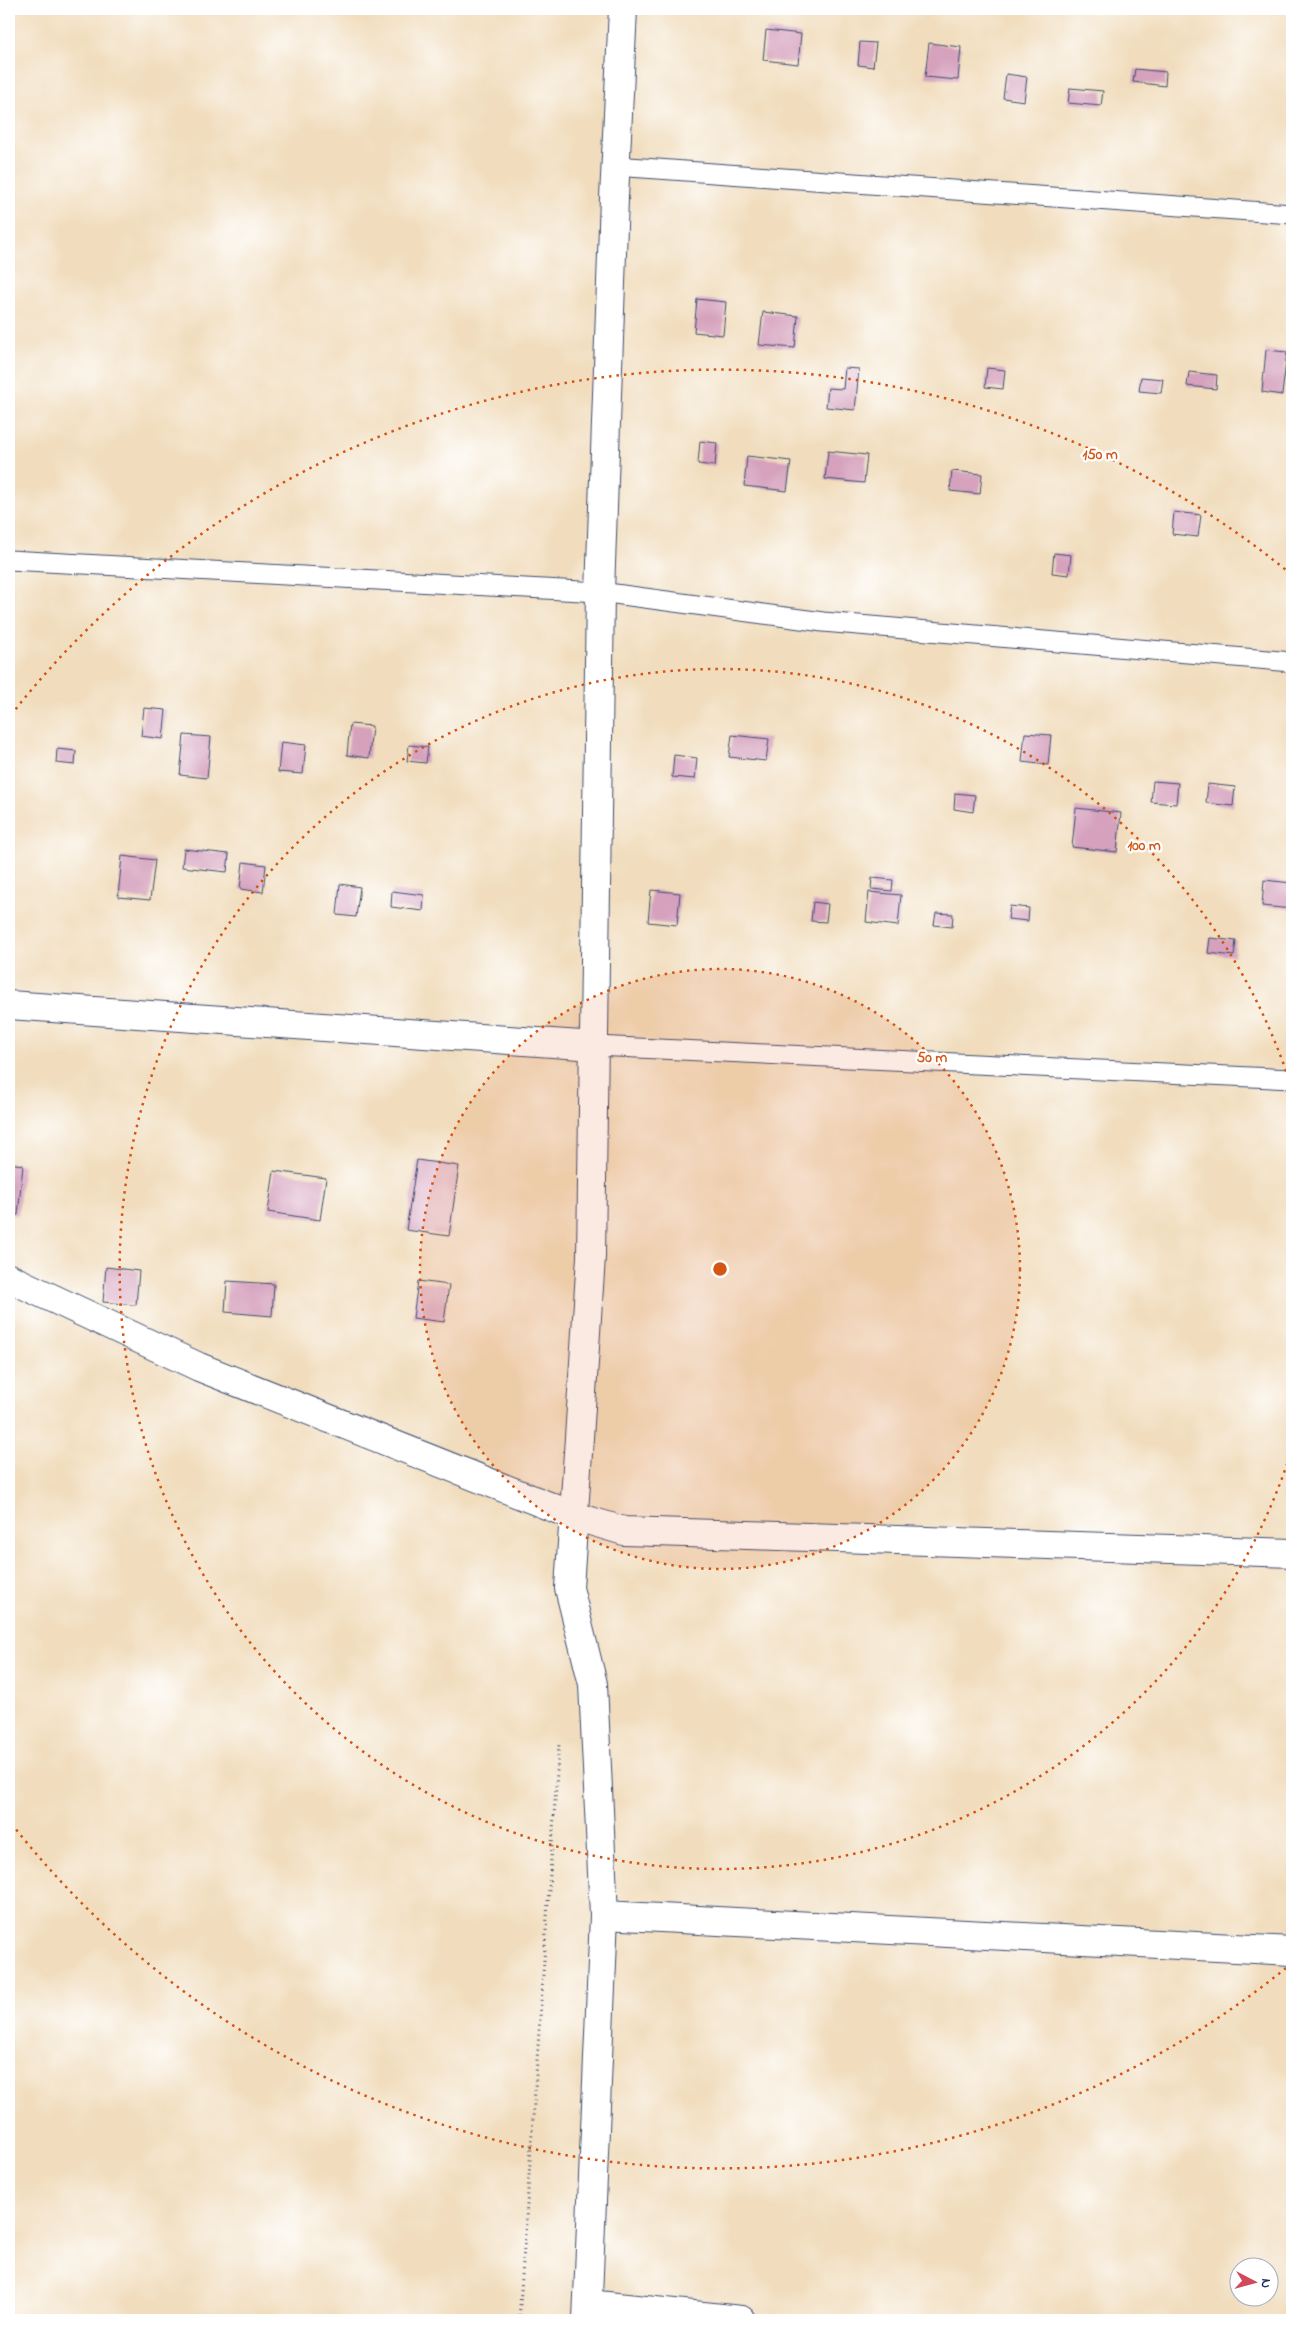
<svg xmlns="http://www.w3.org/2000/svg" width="1301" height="2329" font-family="'Indie Flower',sans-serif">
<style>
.building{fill:#d5a1bd}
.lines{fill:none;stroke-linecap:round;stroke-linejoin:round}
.lane-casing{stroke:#3b496c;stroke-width:21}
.street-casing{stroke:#3b496c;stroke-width:30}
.path{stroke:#3b496c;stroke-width:3;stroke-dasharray:1 4;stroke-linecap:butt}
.lane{stroke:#fff;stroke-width:19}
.street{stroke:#fff;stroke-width:28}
.ring{fill:none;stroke:#d45514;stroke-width:2.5;stroke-dasharray:2.5 5}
.centre{fill:#d45514;stroke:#fff;stroke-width:2.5}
.ring-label{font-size:15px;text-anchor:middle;font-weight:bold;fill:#d45514;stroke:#fff;stroke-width:4.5;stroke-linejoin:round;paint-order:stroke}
</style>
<rect width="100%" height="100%" fill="#fff"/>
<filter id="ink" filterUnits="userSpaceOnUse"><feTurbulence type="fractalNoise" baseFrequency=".02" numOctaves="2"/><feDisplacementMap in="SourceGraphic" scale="10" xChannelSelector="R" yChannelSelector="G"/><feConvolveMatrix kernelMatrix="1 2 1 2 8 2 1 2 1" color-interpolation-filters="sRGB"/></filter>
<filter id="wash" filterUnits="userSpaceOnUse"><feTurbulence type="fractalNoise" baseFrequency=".0096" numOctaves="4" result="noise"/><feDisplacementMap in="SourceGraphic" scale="20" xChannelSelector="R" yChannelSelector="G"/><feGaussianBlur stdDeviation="1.12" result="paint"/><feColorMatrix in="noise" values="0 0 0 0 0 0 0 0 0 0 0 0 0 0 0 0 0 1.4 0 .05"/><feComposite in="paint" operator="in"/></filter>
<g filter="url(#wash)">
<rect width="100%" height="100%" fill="#f1ddbd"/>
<g id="blocks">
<!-- building -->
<g class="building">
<polygon points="766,30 801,34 798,64 763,60"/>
<polygon points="860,42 876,43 873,67 858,65"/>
<polygon points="929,43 961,47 958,80 925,77"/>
<polygon points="1135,69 1166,72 1165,86 1133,82"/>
<polygon points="1006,74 1027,77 1024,101 1003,98"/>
<polygon points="1070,88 1103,91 1101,106 1068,103"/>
<polygon points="697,299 726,302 723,335 694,332"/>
<polygon points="763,312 798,316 795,348 759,345"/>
<polygon points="1266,350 1287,352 1282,395 1262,392"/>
<polygon points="845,368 859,369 855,410 826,407 828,388 843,389"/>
<polygon points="987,368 1005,370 1003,389 985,387"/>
<polygon points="1189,372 1217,375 1216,389 1187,386"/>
<polygon points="1141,377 1163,379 1161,393 1139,391"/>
<polygon points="700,441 717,443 715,466 698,464"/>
<polygon points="828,451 867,455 864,483 825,479"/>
<polygon points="747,456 791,461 787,491 744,486"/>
<polygon points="952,471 982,474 980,494 950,491"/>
<polygon points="1174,512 1201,515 1198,537 1172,534"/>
<polygon points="1054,553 1071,555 1069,575 1052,573"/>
<polygon points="144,708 166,710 163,739 141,736"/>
<polygon points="350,724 372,726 369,758 347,755"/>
<polygon points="1025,733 1051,735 1048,765 1022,762"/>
<polygon points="184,735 211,737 207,778 180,775"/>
<polygon points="732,735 769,739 766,761 729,757"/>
<polygon points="281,742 306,745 303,774 278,772"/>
<polygon points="409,745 428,747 426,763 407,761"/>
<polygon points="57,749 76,751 75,765 56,763"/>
<polygon points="674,755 697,758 695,779 672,777"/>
<polygon points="1153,781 1178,783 1176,804 1151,802"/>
<polygon points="1208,784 1235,787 1233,806 1206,803"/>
<polygon points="955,793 975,795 973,812 954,809"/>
<polygon points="1291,804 1292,804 1292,817 1289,816"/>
<polygon points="1076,808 1121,813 1117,852 1072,847"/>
<polygon points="184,849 229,854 227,872 182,867"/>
<polygon points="122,856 155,860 150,900 118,897"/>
<polygon points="9,859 14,860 12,880 9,879"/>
<polygon points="243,862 266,865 263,892 240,889"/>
<polygon points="872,878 893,880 892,891 871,889"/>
<polygon points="1264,880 1292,883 1292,909 1262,906"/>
<polygon points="340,884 360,887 356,917 337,915"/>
<polygon points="651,890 680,893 677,925 648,922"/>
<polygon points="392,891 424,895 423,911 391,907"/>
<polygon points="869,892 901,895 898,926 866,922"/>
<polygon points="813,902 828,904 826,922 811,921"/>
<polygon points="1010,906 1029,908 1028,921 1008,919"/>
<polygon points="936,913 953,914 952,927 934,925"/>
<polygon points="1210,938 1236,941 1234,956 1208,953"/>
<polygon points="417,1160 459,1166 449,1236 406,1230"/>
<polygon points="9,1163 23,1165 18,1215 9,1214"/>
<polygon points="274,1171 326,1178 320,1220 268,1212"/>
<polygon points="106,1267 139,1271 136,1305 103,1302"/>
<polygon points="227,1281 274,1284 272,1316 225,1312"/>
<polygon points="418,1281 449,1285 444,1322 413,1318"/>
</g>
</g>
</g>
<g filter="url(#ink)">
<use href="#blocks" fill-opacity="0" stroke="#3b496c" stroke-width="1"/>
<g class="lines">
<!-- lane casing -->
<g class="lane-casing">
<g id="lane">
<polyline points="615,166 1292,214"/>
<polyline points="9,560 600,592 823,622 1292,662"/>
<polyline points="595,1046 1292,1079"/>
</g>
</g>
<!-- street casing -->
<g class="street-casing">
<g id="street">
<polyline points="9,1005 595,1046"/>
<polyline points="9,1278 199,1367 574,1516 624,1531 1292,1553"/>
<polyline points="604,1915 1292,1951"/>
<polyline points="588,2304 741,2320"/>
<polyline points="587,2320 604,1915 593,1684 569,1588 591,1257 600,592 614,198 623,9"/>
</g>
</g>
<!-- path -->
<polyline class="path" points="519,2320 559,1744"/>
<!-- lane -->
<use href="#lane" class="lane"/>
<!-- street -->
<use href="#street" class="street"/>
</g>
</g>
<!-- distance rings -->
<circle cx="720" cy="1269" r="300" fill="#d45514" fill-opacity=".12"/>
<g class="ring">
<circle cx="720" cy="1269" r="300"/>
<path d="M1292 1449A600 600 0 1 1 1292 1089"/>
<path d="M1286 1968A900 900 0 0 1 11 1823M11 715A900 900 0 0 1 1286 570"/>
</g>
<circle cx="720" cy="1269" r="8" class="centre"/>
<g class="ring-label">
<text x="1100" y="459">150 m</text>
<text x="1144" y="850">100 m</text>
<text x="932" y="1062">50 m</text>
</g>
<!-- margin -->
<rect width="1301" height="2329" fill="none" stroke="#fff" stroke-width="30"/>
<!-- north arrow -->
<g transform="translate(1254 2282) rotate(96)"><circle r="24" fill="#ffffff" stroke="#a4acbf"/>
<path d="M0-4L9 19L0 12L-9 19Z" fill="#d1495b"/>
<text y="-8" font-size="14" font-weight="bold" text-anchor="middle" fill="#1b2f5e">N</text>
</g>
</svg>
